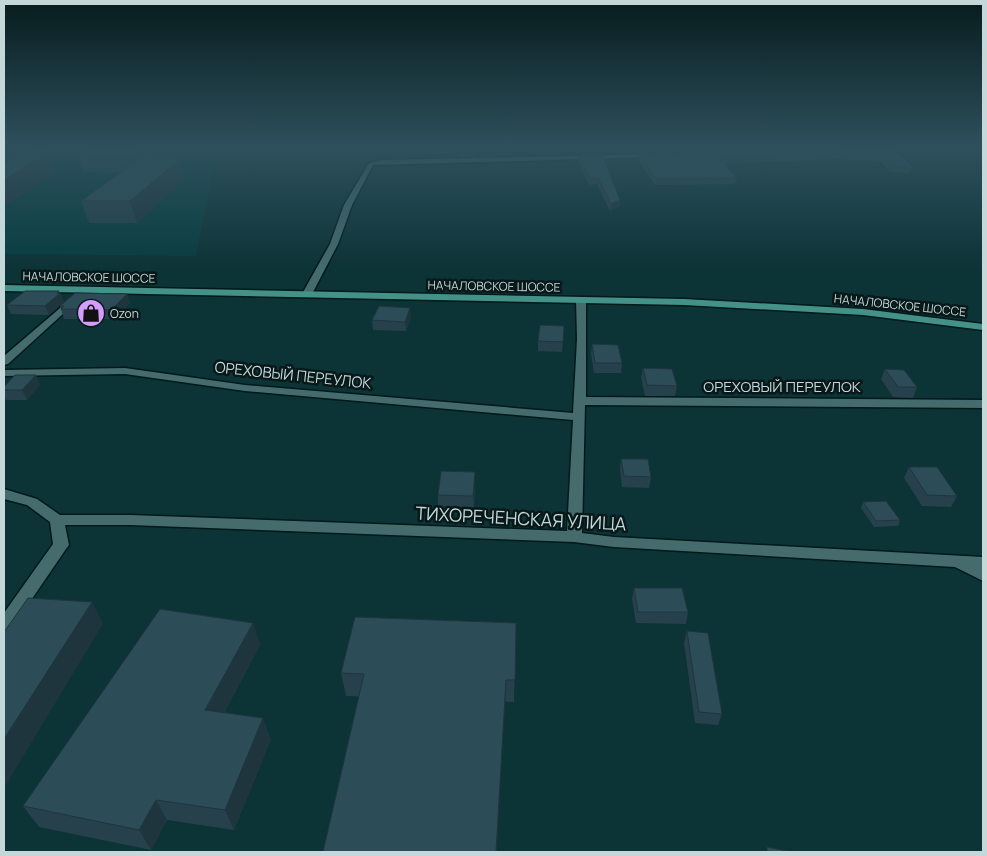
<svg xmlns="http://www.w3.org/2000/svg" width="987" height="856" font-family="Manrope,sans-serif">
<style>
.built{fill:#063d40}
.lines{fill:none;stroke-linecap:round;stroke-linejoin:round}
.minor-casing{stroke:#001a1c;stroke-width:3}
.primary-casing{stroke:#001a1c;stroke-width:3}
.minor{fill:#456b6d;fill-rule:evenodd}
.primary{fill:#449287;fill-rule:evenodd}
.wall{fill:#26414c}
.shaded-wall{fill:#1f353e}
.building{fill:#2c4c58;stroke:#1f353e}
.labels{text-anchor:middle;dominant-baseline:central;stroke-width:5;stroke-linejoin:round;paint-order:stroke}
.far-street-label{font-size:12px;fill:#c4d8d9;stroke:#091819}
.far-poi-label{font-size:12px;fill:#c4d8d9;stroke:#091819;text-anchor:start}
.street-label{font-size:15px;fill:#c4d8d9;stroke:#091819}
.near-street-label{font-size:18px;fill:#c4d8d9;stroke:#091819}
</style>
<rect width="100%" height="100%" fill="#0c3336"/>
<!-- built -->
<polygon class="built" points="4,149 217,149 196,256 4,254"/>
<g class="lines">
<!-- minor casing -->
<g class="minor-casing">
<g id="minor">
<polygon points="874,149 956,149 953,151 877,151"/>
<polygon points="654,154 656,157 373,165 352,205 338,244 312,294 307,297 302,294 330,244 344,205 369,163 381,160"/>
<polygon points="73,297 76,298 76,302 8,364 4,365 4,356"/>
<polygon points="581,297 586,300 586,397 983,400 983,408 585,405 582,533 614,537 983,557 983,581 955,567 614,547 574,542 130,525 65,525 69,545 66,549 10,631 4,633 4,613 53,544 50,522 27,505 4,499 4,489 37,499 60,515 130,515 567,531 573,420 245,391 125,374 4,376 4,370 125,368 245,385 573,413 577,339 576,300"/>
</g>
</g>
<!-- primary casing -->
<g class="primary-casing">
<polygon id="primary" points="4,285 684,299 863,309 983,324 983,330 863,315 684,305 4,291"/>
</g>
<!-- minor -->
<use href="#minor" class="minor"/>
<!-- primary -->
<use href="#primary" class="primary"/>
</g>
<!-- wall -->
<g class="wall">
<polygon points="89,149 169,149 156,158 185,178 137,223 89,223 81,201 120,173 83,172 78,156"/>
<polygon points="412,149 476,149 476,157 458,157 458,153 413,154"/>
<polygon points="631,149 794,149 633,153"/>
<polygon points="876,149 912,167 910,173 890,172 880,161 834,159 723,164 737,178 735,184 655,185 638,160 639,154"/>
<polygon points="579,155 620,200 620,207 610,211 597,184 589,185 578,161"/>
<polygon points="60,293 64,302 49,315 11,314 7,305"/>
<polygon points="127,294 130,303 115,319 64,319 61,309 60,306"/>
<polygon points="411,317 406,331 373,330 372,320"/>
<polygon points="564,326 562,352 538,351 538,341"/>
<polygon points="592,344 622,363 621,373 594,373 591,354"/>
<polygon points="643,368 677,386 675,396 645,396 641,378"/>
<polygon points="885,369 917,387 913,398 893,397 881,379"/>
<polygon points="36,375 40,385 27,400 6,400 4,396 4,387"/>
<polygon points="621,459 651,477 649,488 622,487 620,469"/>
<polygon points="909,467 957,496 951,507 922,506 904,478"/>
<polygon points="475,483 474,507 438,506 438,495"/>
<polygon points="863,502 900,520 898,526 874,527 861,508"/>
<polygon points="634,588 688,612 686,624 636,623 632,599"/>
<polygon points="253,623 260,645 224,713 271,739 234,830 167,820 151,850 39,827 23,806"/>
<polygon points="516,623 514,702 346,696 341,673"/>
<polygon points="687,631 722,714 718,725 695,723 684,643"/>
</g>
<!-- shaded-wall -->
<g class="shaded-wall">
<polygon points="4,149 35,149 6,165 4,160"/>
<polygon points="142,149 169,149 137,173 132,156"/>
<polygon points="49,152 56,172 4,207 4,180"/>
<polygon points="180,159 185,178 137,223 130,201"/>
<polygon points="620,200 620,207 610,211 611,204"/>
<polygon points="59,291 64,302 49,315 45,306"/>
<polygon points="127,294 130,303 115,319 111,310"/>
<polygon points="410,308 411,317 406,331 405,322"/>
<polygon points="36,375 40,385 27,400 22,390"/>
<polygon points="475,472 475,483 474,507 473,496"/>
<polygon points="92,602 103,624 4,788 4,739"/>
<polygon points="253,623 260,645 214,731 205,710"/>
<polygon points="506,680 505,702 497,852 496,852"/>
<polygon points="263,718 271,739 234,830 225,810"/>
<polygon points="156,800 167,820 151,850 139,830"/>
</g>
<!-- building -->
<g class="building">
<polygon points="31,149 47,149 49,152 4,180 4,164"/>
<polygon points="89,149 142,149 132,156 78,156"/>
<polygon points="458,149 475,149 458,150"/>
<polygon points="876,149 894,149 912,167 892,166 882,155 835,153 718,158 737,178 656,179 639,154"/>
<polygon points="579,155 602,155 620,200 611,204 598,178 590,178"/>
<polygon points="140,158 180,159 130,201 81,201"/>
<polygon points="25,291 59,291 57,293 60,293 45,306 7,305"/>
<polygon points="75,293 127,294 111,310 61,309 64,306 60,306"/>
<polygon points="379,306 410,308 405,322 372,320"/>
<polygon points="540,325 564,326 563,342 538,341"/>
<polygon points="592,344 618,345 622,363 595,363"/>
<polygon points="643,368 672,369 677,386 647,385"/>
<polygon points="885,369 904,370 917,387 898,387"/>
<polygon points="15,375 36,375 22,390 4,390 4,387"/>
<polygon points="621,459 648,459 651,477 624,476"/>
<polygon points="909,467 937,467 957,496 927,495"/>
<polygon points="441,471 475,472 473,496 438,495"/>
<polygon points="886,501 900,520 876,521 863,502"/>
<polygon points="634,588 682,588 688,612 638,612"/>
<polygon points="28,598 92,602 4,739 4,632"/>
<polygon points="160,609 253,623 205,710 263,718 225,810 156,800 139,830 23,806"/>
<polygon points="355,617 516,623 515,680 506,680 496,852 323,852 364,674 341,673"/>
<polygon points="687,631 708,633 722,714 699,712"/>
<polygon points="767,847 792,852 767,852"/>
</g>
<!-- sky -->
<linearGradient id="sky" x2="0" y2="1"><stop stop-color="#071c1e"/><stop offset="0.55" stop-color="#2e505d"/><stop offset="1" stop-color="#2e505d" stop-opacity="0"/></linearGradient>
<rect width="987" height="269" fill="url(#sky)"/>
<!-- icons -->
<defs>
<g id="shop-disc" transform="scale(1.4375)"><circle r="9.5" fill="#d49cfb" stroke="#091819"/><path d="M-5-2.5h2.3a2.7 3.5 0 0 1 5.4 0H5L5.5 6h-11ZM-1.5-2.5h3a1.5 2.3 0 0 0-3 0Z" fill="#111"/></g>
</defs>
<g fill-rule="evenodd">
<use href="#shop-disc" x="91" y="313"/>
</g>
<g class="labels">
<!-- far-street labels -->
<g class="far-street-label">
<text transform="translate(89 277) rotate(1)">НАЧАЛОВСКОЕ ШОССЕ</text>
<text transform="translate(494 286) rotate(1)">НАЧАЛОВСКОЕ ШОССЕ</text>
<text transform="translate(900 305) rotate(6)">НАЧАЛОВСКОЕ ШОССЕ</text>
</g>
<!-- far-poi labels -->
<g class="far-poi-label">
<text x="110" y="313">Ozon</text>
</g>
<!-- street labels -->
<g class="street-label">
<text transform="translate(293 375) rotate(6)">ОРЕХОВЫЙ ПЕРЕУЛОК</text>
<text x="782" y="386">ОРЕХОВЫЙ ПЕРЕУЛОК</text>
</g>
<!-- near-street labels -->
<g class="near-street-label">
<text transform="translate(521 518) rotate(3)">ТИХОРЕЧЕНСКАЯ УЛИЦА</text>
</g>
</g>
<!-- border -->
<rect width="987" height="856" fill="none" stroke="#c4d8d9" stroke-width="10"/>
</svg>
